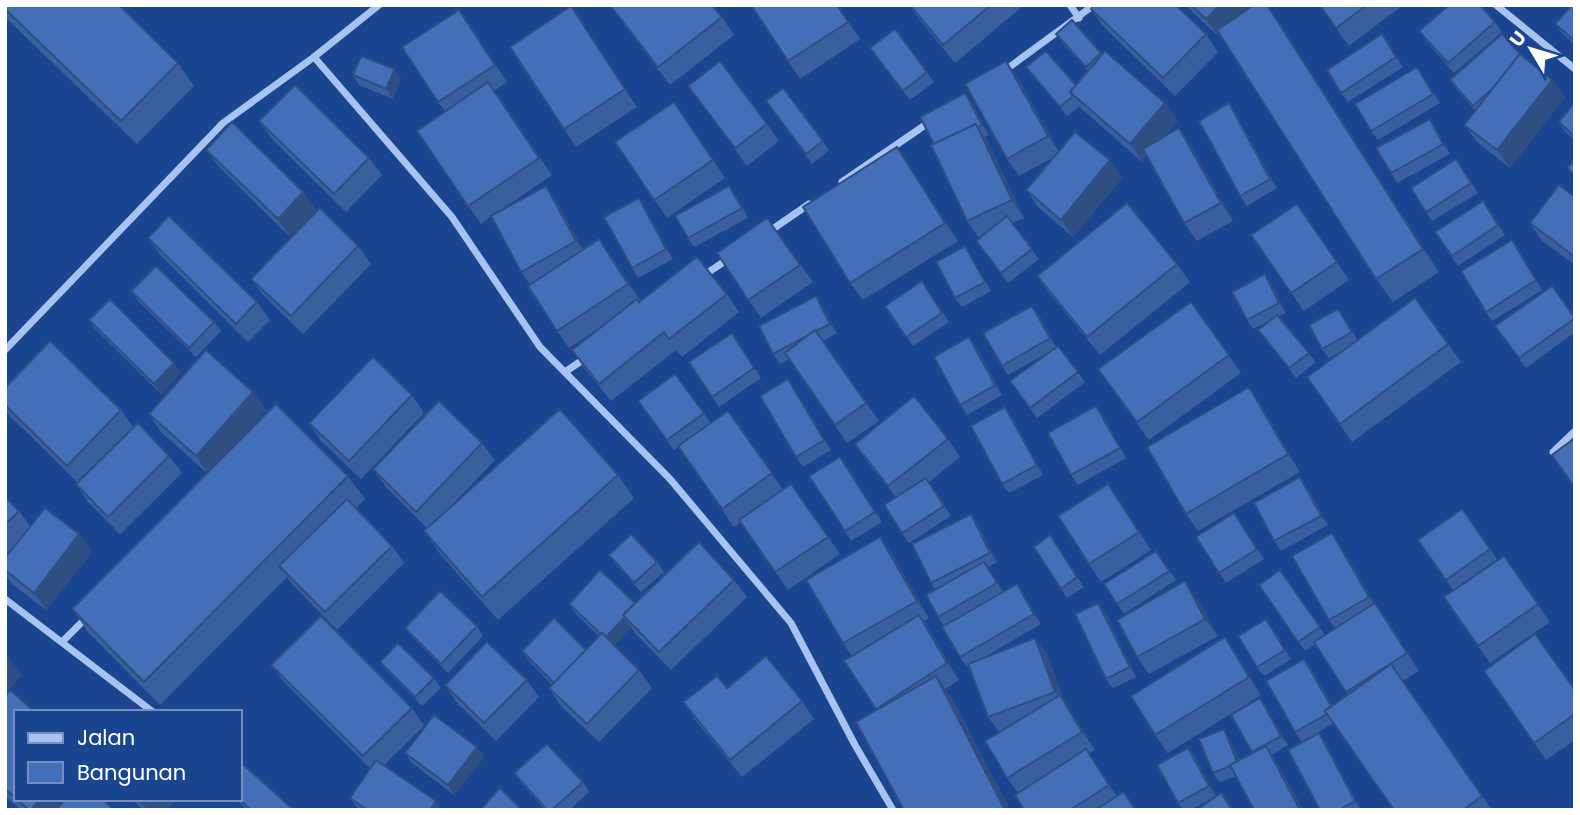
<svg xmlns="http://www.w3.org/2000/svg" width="1580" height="815" font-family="Poppins,sans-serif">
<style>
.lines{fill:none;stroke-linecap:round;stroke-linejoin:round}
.street{stroke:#a8c3ef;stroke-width:7}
.wall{fill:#3a5f9f}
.shaded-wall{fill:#2f4e82}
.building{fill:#436fb9;stroke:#2f4e82;stroke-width:2}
</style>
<rect width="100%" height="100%" fill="#1a4590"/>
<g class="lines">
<!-- street -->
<g class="street">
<polyline points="1070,5 1079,18"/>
<polyline points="1496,5 1575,69"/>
<polyline points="314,57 452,217 540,347 670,479 791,623 855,745 893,810"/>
<polyline points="1004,71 1094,5"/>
<polyline points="842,182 931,121"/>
<polyline points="767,233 809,204"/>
<polyline points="703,276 731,257"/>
<polyline points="5,350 223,123 314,57 379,5"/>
<polyline points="565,372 587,357"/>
<polyline points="1553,452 1575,431"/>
<polyline points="5,599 153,712"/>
<polyline points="63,641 87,617"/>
</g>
</g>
<!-- wall -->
<g class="wall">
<polygon points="5,5 178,63 194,86 137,144 5,17"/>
<polygon points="610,5 722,17 734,35 670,85"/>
<polygon points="751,5 837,5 860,39 800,79"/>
<polygon points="909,5 1023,5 1023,6 955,63 919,19"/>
<polygon points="1185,5 1249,5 1239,15 1267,5 1439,272 1393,302 1376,279 1221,35 1219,37"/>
<polygon points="1319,5 1403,5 1349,46"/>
<polygon points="1575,5 1575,45 1562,33 1555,24"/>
<polygon points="571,6 637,107 576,147 564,129"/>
<polygon points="1091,9 1206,34 1218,52 1175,96 1103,26"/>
<polygon points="1072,20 1102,55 1165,103 1178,121 1164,137 1179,128 1191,146 1233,221 1197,241 1184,223 1147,156 1142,162 1082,109 1080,106 1067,116 1033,76 1026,67 1076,85 1088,71 1063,44 1056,34"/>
<polygon points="1495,22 1502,32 1454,73 1426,41 1419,31"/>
<polygon points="471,28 507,82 494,91 552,175 492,216 546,186 558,204 583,249 612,257 641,301 727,294 739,312 682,357 676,350 611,401 584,368 572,350 601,327 569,348 557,331 530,284 521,272 491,216 481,224 417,131 445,112 402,47"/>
<polygon points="895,29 934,82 910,100 870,48"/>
<polygon points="1382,34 1403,67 1348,102 1341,93"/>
<polygon points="1521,55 1552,80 1565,97 1510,168 1477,142 1464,125 1475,111 1457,90 1450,80"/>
<polygon points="1006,61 1018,78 1059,152 1122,178 1073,237 1039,208 1026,190 1054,157 1019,176 1007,159"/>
<polygon points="1417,67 1440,103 1378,140 1371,131"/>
<polygon points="395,69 401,79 393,99 359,85 353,75"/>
<polygon points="688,86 767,124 779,141 747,166"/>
<polygon points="783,88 829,150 812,164 766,101"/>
<polygon points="965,93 972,103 989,135 985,137 988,142 1024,218 1012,223 1039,259 1008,283 983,250 979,238 967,221 934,144"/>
<polygon points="674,102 725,178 667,218 615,142"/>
<polygon points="1575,102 1575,140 1565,132 1559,122"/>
<polygon points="1229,103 1235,113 1277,188 1247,206 1240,196"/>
<polygon points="259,121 369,158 382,175 346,212 272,139"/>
<polygon points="1436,129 1450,154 1397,183 1391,173"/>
<polygon points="897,147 958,241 863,300 850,283"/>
<polygon points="206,150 303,192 316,210 290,237 219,167"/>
<polygon points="1462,169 1478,193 1432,221 1426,212"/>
<polygon points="736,196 748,218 694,247 688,238"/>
<polygon points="1575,197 1575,265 1542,241 1530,223"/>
<polygon points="639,198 645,208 673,259 638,278 632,268"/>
<polygon points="1483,201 1505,235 1458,266 1435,232"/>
<polygon points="1297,204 1349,280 1304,311 1251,235"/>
<polygon points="767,218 813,282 761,318 717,253"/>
<polygon points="148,238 257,302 270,320 248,342 161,256"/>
<polygon points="1512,240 1542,290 1492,321 1486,312"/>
<polygon points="358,246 371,264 303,334 264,296 251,279"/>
<polygon points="965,246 971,256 991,291 962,307 955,298"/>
<polygon points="1177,264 1190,282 1100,355 1049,293 1037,276"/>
<polygon points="1265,274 1271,283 1286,313 1279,316 1316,362 1296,378 1258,330 1269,321 1253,329 1247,320"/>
<polygon points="922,281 949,322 913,346 885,306"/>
<polygon points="131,291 214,322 221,331 196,357 138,301"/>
<polygon points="816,296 822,305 837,333 823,341 879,421 847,443 789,359 780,364 773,354"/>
<polygon points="1415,298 1461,362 1352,442 1307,377 1345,349 1329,358 1322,349 1338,309 1358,340"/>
<polygon points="1191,302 1241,373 1149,440 1098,369"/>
<polygon points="1039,315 1056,347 1058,346 1085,382 1037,418 1010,381 1052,350 1008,375 1002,366"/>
<polygon points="1575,317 1575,332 1526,368 1495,326"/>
<polygon points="89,320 181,372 161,394 95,329"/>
<polygon points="738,342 761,378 719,407 689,362"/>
<polygon points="976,346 1002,395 967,415 960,405"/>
<polygon points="675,374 711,423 688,440 728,411 783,490 791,484 840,554 788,590 741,522 734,527 678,447 674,450 638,401"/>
<polygon points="1249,387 1261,405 1300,472 1198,531 1186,514"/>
<polygon points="5,388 121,410 133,427 169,456 182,473 120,534 88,502 76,484 77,482 9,415 5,409"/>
<polygon points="795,389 831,450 803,467 796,457"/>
<polygon points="253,392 266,410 218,463 348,476 365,499 356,508 392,546 404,563 337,630 291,583 287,577 160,705 88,632 72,609 207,473 161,432 149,414"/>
<polygon points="412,395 424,413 361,479 321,441 309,423"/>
<polygon points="1103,415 1126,458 1078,485 1071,475"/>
<polygon points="1012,417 1043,475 1009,493 1002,484"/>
<polygon points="948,439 960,457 929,482 951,516 909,543 902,533 896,497 867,462 855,444"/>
<polygon points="482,443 495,460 447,510 618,475 634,498 498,620 440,554 424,531 427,528 386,487 373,469"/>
<polygon points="847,467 882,522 851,541 845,531"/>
<polygon points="1307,487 1328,525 1281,551 1274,541"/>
<polygon points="5,497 19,511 30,526 79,534 92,552 46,610 12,584 5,574 5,558 17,543 5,555"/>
<polygon points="1121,502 1151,550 1101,582 1089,564"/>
<polygon points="1462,509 1497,559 1453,590 1418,540"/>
<polygon points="1234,513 1264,559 1226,583 1196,537"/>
<polygon points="971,514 978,524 997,562 988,567 1003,592 1023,594 1041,624 981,659 1035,638 1048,656 1064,700 1095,750 1089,753 1117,796 1124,792 1137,810 1024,810 1018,793 1007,778 999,732 988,717 969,666 967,667 960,657 944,626 938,617 936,590 931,583"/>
<polygon points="880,537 893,555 929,618 924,621 931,632 959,680 945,689 953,700 1010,810 904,810 877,710 844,661 852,656 843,643"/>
<polygon points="1057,545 1084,587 1067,598 1061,589"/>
<polygon points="1156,551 1176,580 1124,614 1104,584"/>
<polygon points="1344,551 1374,603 1387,620 1419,671 1403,681 1492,810 1394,810 1334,723 1302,742 1295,732 1311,668 1332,705 1348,695 1316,644 1305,651 1259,585 1280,570 1325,635 1335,628 1329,620"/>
<polygon points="609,555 657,562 664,572 641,592 615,564"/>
<polygon points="1504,556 1550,622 1490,663 1444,597"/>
<polygon points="734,580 747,597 671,670 635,633 631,627 614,646 639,670 652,688 599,742 561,706 549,688 552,685 528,660 522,651 586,650 599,636 576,614 569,604 635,603"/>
<polygon points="1197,599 1218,636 1149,674 1137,657"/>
<polygon points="1098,603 1105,612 1136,677 1113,688 1106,679"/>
<polygon points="477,626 483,636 448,673 412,637 405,628"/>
<polygon points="1273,628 1291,659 1264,676 1257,667"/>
<polygon points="1237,655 1261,695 1168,753 1155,735"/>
<polygon points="380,662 434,678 441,688 422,706 387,671"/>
<polygon points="271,665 412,708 424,726 384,765 442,810 359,810 350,798 370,768 284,682"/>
<polygon points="1484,671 1575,690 1575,740 1546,760"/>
<polygon points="527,680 539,697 496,741 457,703 445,685"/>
<polygon points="727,688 802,701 814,719 742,777 695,720 683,702"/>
<polygon points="5,696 16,712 16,799 102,799 114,810 21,810 5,796"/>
<polygon points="1260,698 1267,708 1288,745 1272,755 1278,764 1303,810 1254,810 1236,776 1220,782 1213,773 1230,739 1239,760 1252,753 1231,715"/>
<polygon points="1326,743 1361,810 1320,810"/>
<polygon points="477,747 484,757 454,795 412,763 405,753"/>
<polygon points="1188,748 1195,757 1216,796 1190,810 1183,810 1178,803"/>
<polygon points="514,773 583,782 589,792 569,810 545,810 521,783"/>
<polygon points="132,799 177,799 167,810 143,810"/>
<polygon points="235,799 240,799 294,810 247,810"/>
</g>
<!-- shaded-wall -->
<g class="shaded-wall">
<polygon points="1220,5 1249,5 1219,37 1206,19"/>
<polygon points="1267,5 1280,23 1439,272 1423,249"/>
<polygon points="571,6 584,24 637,107 625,89"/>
<polygon points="1006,61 1018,78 1060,154 1048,136"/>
<polygon points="395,69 401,79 393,99 386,89"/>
<polygon points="1552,80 1565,97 1510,168 1497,150"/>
<polygon points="965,93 972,103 989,135 982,125"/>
<polygon points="1165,103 1178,121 1142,162 1130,144"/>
<polygon points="1229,103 1235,113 1277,188 1270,179"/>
<polygon points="1430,119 1436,129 1450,154 1443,144"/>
<polygon points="976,124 988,142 1024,218 1012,200"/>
<polygon points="1179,128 1191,146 1233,221 1221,203"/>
<polygon points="897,147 909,164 958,241 945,223"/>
<polygon points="1110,160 1122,178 1073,237 1061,220"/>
<polygon points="546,186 558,204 588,258 576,241"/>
<polygon points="303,192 316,210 290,237 278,219"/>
<polygon points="639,198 645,208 673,259 666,249"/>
<polygon points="599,239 612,257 641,301 628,284"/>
<polygon points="1265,274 1271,283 1286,313 1279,303"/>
<polygon points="816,296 822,305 837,333 830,324"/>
<polygon points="1032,306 1039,315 1056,348 1050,338"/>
<polygon points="969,337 976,346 1002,395 995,385"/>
<polygon points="174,363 181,372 161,394 154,384"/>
<polygon points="788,379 795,389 831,450 824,440"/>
<polygon points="1249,387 1261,405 1300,472 1288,454"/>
<polygon points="253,392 266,410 208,474 196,456"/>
<polygon points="1096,406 1103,415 1126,458 1120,448"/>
<polygon points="1005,407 1012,417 1043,475 1037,465"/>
<polygon points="1300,477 1307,487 1328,525 1321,516"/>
<polygon points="1108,484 1121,502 1151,550 1139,532"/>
<polygon points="971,514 978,524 997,562 990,553"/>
<polygon points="1332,533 1344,551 1381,615 1369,597"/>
<polygon points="79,534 92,552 46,610 34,593"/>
<polygon points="880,537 893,555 929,618 917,601"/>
<polygon points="1185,581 1197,599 1218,636 1205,619"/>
<polygon points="1017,584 1041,624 1034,614"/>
<polygon points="1098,603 1105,612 1136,677 1130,667"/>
<polygon points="1375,603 1387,620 1419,671 1407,653"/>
<polygon points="919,615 931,632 959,680 947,663"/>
<polygon points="624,618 631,627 612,648 605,638"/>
<polygon points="1225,637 1237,655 1261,695 1249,677"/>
<polygon points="1035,638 1048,656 1064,700 1095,750 1055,692"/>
<polygon points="9,658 22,675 5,695 5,663"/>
<polygon points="1304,659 1311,668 1340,720 1334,710"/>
<polygon points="936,676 953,700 1010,810 1005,810"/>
<polygon points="1260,698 1267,708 1288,745 1281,736"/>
<polygon points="1224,729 1230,739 1244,773 1237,763"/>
<polygon points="1319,733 1326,743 1361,810 1355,801"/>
<polygon points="1266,746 1278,764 1303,810 1300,810"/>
<polygon points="477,747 484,757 454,795 448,785"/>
<polygon points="1188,748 1195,757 1216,796 1209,786"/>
<polygon points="1086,749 1098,766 1121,803 1109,785"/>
<polygon points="40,799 68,799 59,810 31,810"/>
<polygon points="148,799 177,799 167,810 147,810 143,804"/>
<polygon points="436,801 442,810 430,810"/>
</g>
<!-- building -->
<g class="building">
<polygon points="5,5 119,5 178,63 121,121 5,9"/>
<polygon points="610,5 712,5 722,17 658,67"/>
<polygon points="751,5 837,5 848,22 788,61"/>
<polygon points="910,5 991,5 943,45"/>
<polygon points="1094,5 1176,5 1206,34 1163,78 1091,9"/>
<polygon points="1191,5 1220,5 1206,19"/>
<polygon points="1254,5 1267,5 1423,249 1376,279 1217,30"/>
<polygon points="1320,5 1367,5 1336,28"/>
<polygon points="1449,5 1480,5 1495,22 1448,63 1419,31"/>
<polygon points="1572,5 1575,5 1575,37 1573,39 1555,24"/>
<polygon points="571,6 625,89 564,129 510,47"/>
<polygon points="459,10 495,65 438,102 402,47"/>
<polygon points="1072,20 1101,53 1086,67 1056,34"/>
<polygon points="895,29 927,72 903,91 870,48"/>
<polygon points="1382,34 1396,57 1341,93 1327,70"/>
<polygon points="1502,34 1521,55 1520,54 1492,89 1473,106 1450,80"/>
<polygon points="1046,51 1076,85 1070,92 1073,96 1060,107 1026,67"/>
<polygon points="1105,51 1165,103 1130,144 1070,92"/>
<polygon points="1520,54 1552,80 1497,150 1464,125"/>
<polygon points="361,56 395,69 386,89 353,75"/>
<polygon points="720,61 767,124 735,148 688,86"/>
<polygon points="1006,61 1048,136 1007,159 965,84"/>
<polygon points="1417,67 1433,94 1371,131 1355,104"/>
<polygon points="488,82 539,158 468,206 417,131"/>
<polygon points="295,85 369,158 334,194 259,121"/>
<polygon points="783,88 823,141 806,154 766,101"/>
<polygon points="965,93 982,125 978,127 976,124 934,144 920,117"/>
<polygon points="674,102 713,160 654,200 615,142"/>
<polygon points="1575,102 1575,137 1559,122"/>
<polygon points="1229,103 1270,179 1240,196 1199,121"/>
<polygon points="1430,119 1443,144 1391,173 1376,148"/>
<polygon points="232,122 303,192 278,219 206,150"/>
<polygon points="976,124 1012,200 967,221 931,145"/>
<polygon points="1179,128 1221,203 1184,223 1143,149"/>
<polygon points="1075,132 1110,160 1061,220 1026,190"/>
<polygon points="897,147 945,223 850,283 803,207"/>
<polygon points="1456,159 1471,183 1426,212 1411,188"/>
<polygon points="1575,159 1575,175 1567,168"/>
<polygon points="1559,185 1575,197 1575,257 1530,223"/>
<polygon points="546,186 576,241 521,272 491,216"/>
<polygon points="729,186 742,208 688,238 675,216"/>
<polygon points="639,198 666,249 632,268 604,217"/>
<polygon points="1483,201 1498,225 1452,256 1435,232"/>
<polygon points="1127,203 1177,264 1087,337 1037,276"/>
<polygon points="1297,204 1337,262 1291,293 1251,235"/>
<polygon points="320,208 358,246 291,316 251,279"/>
<polygon points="169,216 257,302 236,324 148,238"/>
<polygon points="1007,216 1032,249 1001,273 976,241"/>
<polygon points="767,218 800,265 748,300 717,253"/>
<polygon points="599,239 628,284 557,331 528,286"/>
<polygon points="1512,240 1536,280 1486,312 1461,271"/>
<polygon points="965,246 985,282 955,298 936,262"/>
<polygon points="697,257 727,294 669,339 664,332 599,384 572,350 637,299 639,302"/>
<polygon points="156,266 214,322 189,348 131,291"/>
<polygon points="1265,274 1279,303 1247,320 1232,292"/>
<polygon points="922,281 942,313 906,337 885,306"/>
<polygon points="1552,286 1575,318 1519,358 1495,326"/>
<polygon points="816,296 830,324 816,331 815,330 809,335 773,354 759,326"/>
<polygon points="1415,298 1448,344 1340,424 1307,377"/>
<polygon points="110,299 174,363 154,384 89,320"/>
<polygon points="1191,302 1229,355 1137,422 1098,369"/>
<polygon points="1032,306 1050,338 1002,366 983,333"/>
<polygon points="1338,309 1352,332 1322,349 1309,325"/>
<polygon points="1277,315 1309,353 1289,368 1258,330"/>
<polygon points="815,330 866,403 835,425 785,353"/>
<polygon points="732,333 754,368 712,397 689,362"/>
<polygon points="969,337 995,385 960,405 934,357"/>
<polygon points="50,341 121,410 67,466 5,405 5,388"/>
<polygon points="1058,346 1078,372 1030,408 1010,381"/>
<polygon points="206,350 253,392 196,456 149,414"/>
<polygon points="373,357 412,395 349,461 309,423"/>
<polygon points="675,374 704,413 667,440 638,401"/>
<polygon points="788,379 824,440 796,457 760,396"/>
<polygon points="1249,387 1288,454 1186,514 1147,447"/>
<polygon points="914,396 948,439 888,486 855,444"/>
<polygon points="439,401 482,443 416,512 373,469"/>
<polygon points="276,404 348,476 144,682 72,609"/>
<polygon points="1096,406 1120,448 1071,475 1048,433"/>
<polygon points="1005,407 1037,465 1002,484 971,426"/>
<polygon points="560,409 618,475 482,597 424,531"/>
<polygon points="728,411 772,473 722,509 678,446"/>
<polygon points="138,423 169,456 108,517 76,484"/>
<polygon points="1575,438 1575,488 1552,455"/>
<polygon points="840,457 875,512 845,531 809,476"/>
<polygon points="1300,477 1321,516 1274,541 1254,503"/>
<polygon points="926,478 944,506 902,533 884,505"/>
<polygon points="791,484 828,537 775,572 739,520"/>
<polygon points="1108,484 1139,532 1089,564 1058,516"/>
<polygon points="5,497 19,511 5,525"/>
<polygon points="347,499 392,546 325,612 279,566"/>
<polygon points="45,508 79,534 34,593 5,570 5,558"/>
<polygon points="1462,509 1490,549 1446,580 1418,540"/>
<polygon points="1234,513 1257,549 1219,573 1196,537"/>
<polygon points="971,514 990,553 931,583 912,544"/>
<polygon points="1332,533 1369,597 1329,620 1292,556"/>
<polygon points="631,534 657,562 634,583 609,555"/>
<polygon points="1050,535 1077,577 1061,589 1034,547"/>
<polygon points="880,537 917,601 843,643 806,580"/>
<polygon points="699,542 734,580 659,652 623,615"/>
<polygon points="1156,551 1169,571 1117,604 1104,584"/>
<polygon points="1504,556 1538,604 1478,646 1444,597"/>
<polygon points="984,562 997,583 938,617 926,595"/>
<polygon points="600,570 635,603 623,615 625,617 606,637 602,633 601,634 569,604"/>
<polygon points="1280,570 1320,627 1298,642 1259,585"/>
<polygon points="1185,581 1205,619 1137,657 1117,620"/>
<polygon points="1017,584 1034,614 960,657 942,627"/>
<polygon points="440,591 477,626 441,664 405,628"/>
<polygon points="1098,603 1130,667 1106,679 1075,614"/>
<polygon points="1375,603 1407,653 1346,692 1314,642"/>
<polygon points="919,615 947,663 876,709 844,661"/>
<polygon points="321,616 412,708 363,756 271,665"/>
<polygon points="554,618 586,650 554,683 522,651"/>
<polygon points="1266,619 1285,650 1257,667 1238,636"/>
<polygon points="602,633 639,670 587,724 549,688"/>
<polygon points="1535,634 1575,690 1575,714 1534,743 1484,671"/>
<polygon points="1225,637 1249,677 1155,735 1131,696"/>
<polygon points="1035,638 1055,692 988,717 968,664"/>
<polygon points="487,642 527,680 484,723 445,685"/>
<polygon points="398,643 434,678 415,697 380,662"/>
<polygon points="5,654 9,658 5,663"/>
<polygon points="766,656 802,701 730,760 683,702 717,676 727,688"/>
<polygon points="1304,659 1331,706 1325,711 1327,714 1295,732 1266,681"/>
<polygon points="1391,664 1482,796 1463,810 1394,810 1325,711"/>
<polygon points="936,676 1005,810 904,810 856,722"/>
<polygon points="10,690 35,712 16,712 16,798 5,789 5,696"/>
<polygon points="1060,695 1082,732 1007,778 985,741"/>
<polygon points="1260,698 1281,736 1252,752 1231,715"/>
<polygon points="434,715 477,747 448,785 405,753"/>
<polygon points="1224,729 1237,762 1230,766 1213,773 1199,739"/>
<polygon points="1319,733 1355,801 1339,810 1320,810 1288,750"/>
<polygon points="547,744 583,782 552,810 547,810 514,773"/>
<polygon points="1266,746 1300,810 1254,810 1230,765"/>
<polygon points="1188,748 1209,786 1178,803 1157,765"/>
<polygon points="1086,749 1109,785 1070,810 1024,810 1015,795"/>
<polygon points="376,760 436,801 430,810 367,810 350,798"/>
<polygon points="240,762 294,810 251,810 239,799"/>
<polygon points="500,788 522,810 480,810"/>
<polygon points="1124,792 1135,810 1095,810"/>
<polygon points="1221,793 1232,810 1197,810"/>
<polygon points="17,799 40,799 31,810 29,810"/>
<polygon points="65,799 102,799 114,810 56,810"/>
<polygon points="138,799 148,799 143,804"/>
</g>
<!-- border -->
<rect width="1580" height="815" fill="none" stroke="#ffffff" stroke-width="14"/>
<!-- legend -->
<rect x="14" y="710" width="228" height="91" fill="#1a4590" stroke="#768fbc" stroke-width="2"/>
<rect x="28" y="733" width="35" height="10" fill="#a8c3ef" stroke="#768fbc" stroke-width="2"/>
<text x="77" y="745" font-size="21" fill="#ffffff">Jalan</text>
<rect x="28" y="762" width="35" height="21" fill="#436fb9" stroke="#768fbc" stroke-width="2"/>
<text x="77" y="780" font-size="21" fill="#ffffff">Bangunan</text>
<!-- north arrow -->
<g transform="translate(1531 49) rotate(308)" stroke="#1a4590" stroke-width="5" paint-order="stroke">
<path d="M0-5L12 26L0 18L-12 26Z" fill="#ffffff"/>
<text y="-10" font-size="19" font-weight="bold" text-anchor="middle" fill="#ffffff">U</text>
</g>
</svg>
